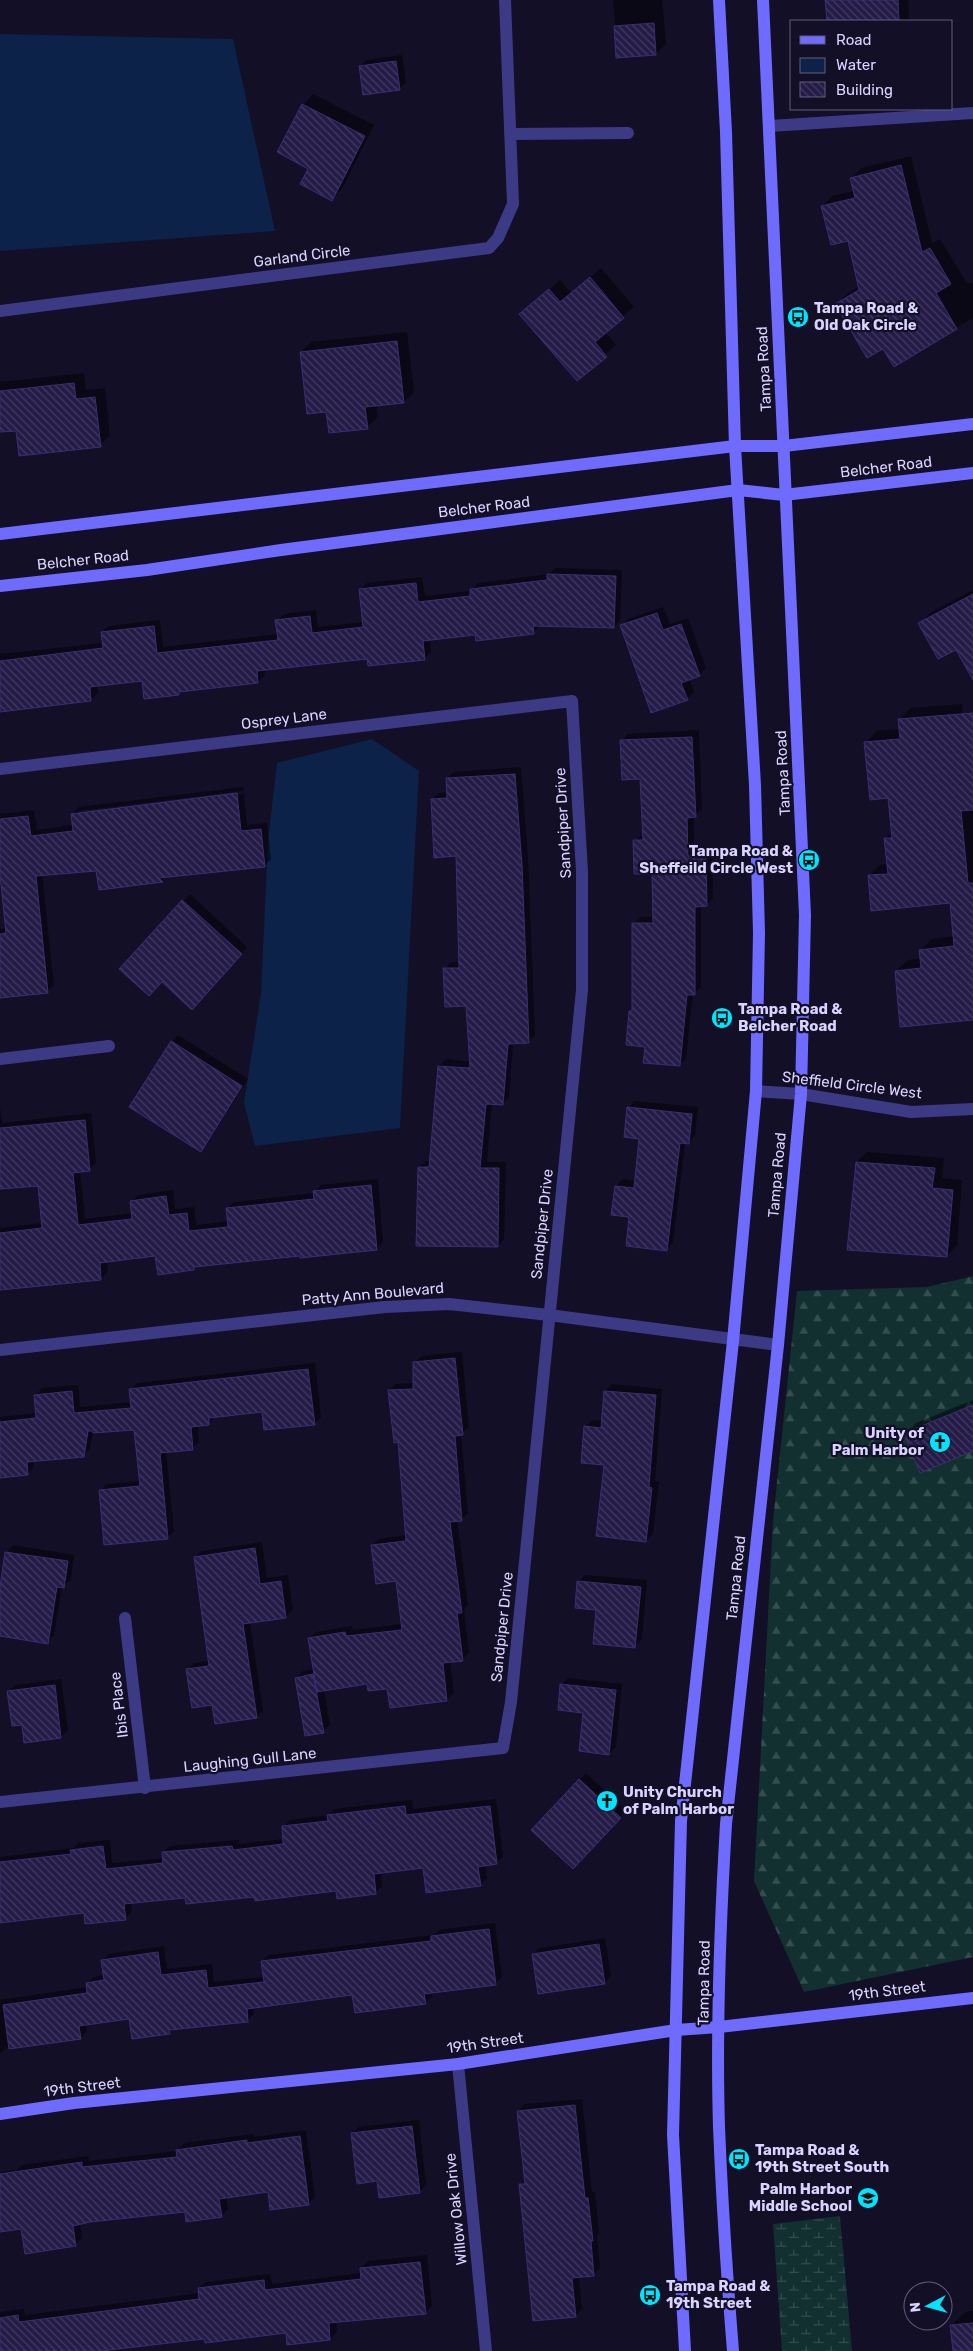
<svg xmlns="http://www.w3.org/2000/svg" width="973" height="2351" font-family="Rubik,sans-serif">
<style>
.forest{fill:url(#forest-firs)}
.wetland{fill:url(#wetland-marsh)}
.water{fill:#0c2248}
.shadow{fill:#0007;fill-rule:evenodd}
.building{fill:url(#building-back-hatch);stroke:#3b2d73}
.lines{fill:none;stroke-linecap:round;stroke-linejoin:round}
.street{stroke:#3d3a85;stroke-width:12}
.secondary{stroke:#6f6bff;stroke-width:12}
.labels{text-anchor:middle;dominant-baseline:central;stroke-width:4.5;stroke-linejoin:round;paint-order:stroke}
.street-label{font-size:15px;fill:#d9d4ff;stroke:#130f26}
.poi-label{font-size:15px;font-weight:bold;fill:#d9d4ff;stroke:#130f26;text-anchor:start}
</style>
<defs>
<pattern id="forest-firs" width="22" height="20" patternUnits="userSpaceOnUse" patternTransform="scale(1.25)"><rect width="22" height="20" fill="#12302f"/><path d="M5 1l3.5 6h-7zM16 11l3.5 6h-7z" fill="#344d4e"/></pattern>
<pattern id="wetland-marsh" width="20" height="14" patternUnits="userSpaceOnUse" patternTransform="scale(1.25)"><rect width="20" height="14" fill="#12302f"/><path d="M1 5h8M5 5V1M11 12h8M15 12V8" fill="none" stroke="#344d4e"/></pattern>
<pattern id="building-back-hatch" width="6" height="6" patternUnits="userSpaceOnUse" patternTransform="scale(1.25)"><rect width="6" height="6" fill="#241b47"/><path d="M-1 5l2 2M0 0l6 6M5-1l2 2" fill="none" stroke="#433b63"/></pattern>
</defs>
<rect width="100%" height="100%" fill="#130f26"/>
<!-- forest -->
<polygon class="forest" points="973,1276 973,1957 804,1992 754,1881 773,1521 797,1291 927,1287"/>
<!-- wetland -->
<polygon class="wetland" points="840,2216 852,2351 782,2351 773,2224"/>
<!-- water -->
<g class="water">
<polygon points="0,34 233,39 275,231 0,251"/>
<polygon points="372,739 419,771 400,1128 255,1146 244,1103 261,993 268,840 277,763"/>
</g>
<!-- shadow -->
<g class="shadow">
<polygon points="613,0 662,0 666,44 656,54 618,56"/>
<polygon points="827,0 908,0 909,21 828,21"/>
<polygon points="402,55 406,82 399,89 360,66 367,60"/>
<polygon points="313,94 374,125 342,189 331,199 303,105"/>
<polygon points="911,156 932,243 940,239 967,283 973,283 973,318 894,365 883,347 836,304 847,294 860,286 849,240 822,206 832,196 854,191 851,178 862,168"/>
<polygon points="601,268 634,307 605,332 616,345 577,379 521,314 560,280 571,293"/>
<polygon points="407,332 414,392 404,402 376,405 378,417 367,427 328,410 301,352 311,342"/>
<polygon points="84,373 86,390 105,388 110,435 100,446 17,429 0,431 0,382"/>
<polygon points="555,568 622,570 620,620 614,627 540,625 533,633 476,634 430,639 431,652 424,659 368,658 264,669 265,675 258,682 182,691 179,694 143,680 97,685 98,693 91,700 0,712 0,654 103,643 102,632 109,626 160,620 163,647 278,634 277,621 284,614 316,610 318,627 364,622 360,590 367,583 422,577 425,596 470,591 478,583 549,574"/>
<polygon points="973,590 973,678 956,648 920,624 930,613"/>
<polygon points="663,607 670,624 688,618 706,668 699,675 689,678 694,692 687,699 622,626 628,619"/>
<polygon points="962,704 964,723 973,722 973,1019 896,971 908,960 921,958 921,950 932,939 955,936 951,902 869,876 881,864 888,864 885,839 892,832 889,797 866,743 877,731 900,729 899,720 911,708"/>
<polygon points="699,730 702,809 694,816 694,849 712,849 713,898 706,905 701,905 701,987 693,994 686,1058 680,1065 630,1012 633,1008 634,924 640,917 654,917 653,872 634,841 644,834 641,778 621,741 628,734"/>
<polygon points="521,767 528,858 535,1035 528,1042 513,1042 509,1097 502,1104 492,1103 487,1162 506,1162 504,1239 498,1246 419,1167 426,1161 431,1161 439,1066 446,1059 470,1062 468,1005 445,969 451,962 460,962 458,855 432,799 439,793 448,792 447,778 454,772"/>
<path d="M243 787 247 825 267 823 271 859 264 866 167 876 162 881 100 889 98 869 42 874 54 985 47 992 0 997V929L7 928 2 883H0V814L34 810 37 830 73 825 72 814 79 807ZM243 791V794L78 814V811Z"/>
<polygon points="190,894 247,947 198,1002 162,981 121,969"/>
<polygon points="178,1035 248,1079 207,1144 200,1151 172,1042"/>
<polygon points="635,1101 698,1107 695,1136 689,1143 685,1143 673,1243 666,1250 630,1216 616,1186 623,1179 636,1181 640,1138 628,1108"/>
<polygon points="0,1107 2,1123 91,1113 96,1163 89,1170 80,1171 85,1219 133,1213 131,1201 138,1195 173,1190 175,1209 194,1207 196,1225 229,1221 227,1209 234,1202 314,1193 321,1185 378,1179 383,1242 377,1249 301,1254 196,1266 193,1269 156,1254 107,1260 108,1272 101,1279 0,1290 0,1228 43,1223 39,1184 0,1188"/>
<polygon points="867,1152 944,1158 942,1178 962,1180 957,1245 947,1256 857,1162"/>
<polygon points="462,1352 469,1427 461,1434 468,1513 461,1520 457,1520 468,1605 464,1609 469,1653 462,1660 450,1661 454,1693 447,1700 391,1706 388,1688 368,1682 324,1690 330,1725 323,1731 296,1678 303,1671 314,1669 309,1639 316,1632 352,1626 353,1630 402,1624 397,1580 372,1545 379,1539 407,1535 399,1441 389,1390 396,1384 414,1383 415,1362 422,1356"/>
<polygon points="315,1363 321,1417 314,1424 263,1411 215,1416 209,1424 198,1425 199,1442 192,1448 166,1451 174,1531 167,1538 100,1491 107,1484 140,1481 135,1429 93,1432 90,1449 83,1456 33,1460 34,1467 27,1474 0,1476 0,1417 37,1413 36,1395 42,1388 78,1385 80,1407 132,1402 131,1389 137,1383"/>
<polygon points="612,1384 662,1389 655,1481 659,1481 653,1534 646,1541 585,1427 592,1420 603,1421 605,1391"/>
<polygon points="973,1400 973,1450 906,1434 916,1423"/>
<polygon points="262,1542 267,1578 288,1575 293,1610 286,1617 250,1622 263,1711 256,1717 214,1703 188,1670 194,1663 209,1661 195,1557 202,1551"/>
<polygon points="13,1545 74,1555 71,1580 62,1586 54,1635 48,1642 0,1635 0,1587 7,1552"/>
<polygon points="585,1575 647,1580 642,1639 635,1646 578,1582"/>
<polygon points="568,1678 622,1684 616,1747 609,1754 584,1712 562,1684"/>
<polygon points="61,1679 68,1730 61,1737 25,1741 23,1723 8,1692 15,1685"/>
<polygon points="586,1773 626,1810 580,1860 580,1780"/>
<polygon points="496,1799 503,1857 496,1863 485,1865 487,1878 480,1885 424,1867 381,1872 382,1886 375,1893 337,1890 255,1896 186,1897 131,1902 132,1912 125,1918 85,1912 0,1923 0,1857 74,1848 78,1843 110,1840 112,1863 164,1858 163,1852 170,1846 239,1840 239,1844 284,1839 283,1827 290,1820 329,1815 335,1809 412,1800 413,1809"/>
<polygon points="495,1923 502,1977 495,1984 431,1992 432,1996 425,2003 353,1993 253,2007 254,2014 247,2020 174,2028 169,2033 130,2017 86,2024 87,2031 81,2038 5,2049 0,2054 0,2000 87,1987 87,1984 94,1977 105,1975 103,1961 109,1954 164,1946 167,1969 212,1964 214,1982 264,1977 262,1961 269,1955 434,1935 439,1930"/>
<polygon points="605,1938 611,1976 604,1983 533,1954 540,1948"/>
<polygon points="582,2099 592,2192 595,2192 599,2233 597,2235 600,2268 593,2275 579,2276 582,2309 576,2316 520,2185 526,2179 518,2111 525,2104"/>
<polygon points="419,2120 426,2185 419,2192 352,2133 359,2127"/>
<polygon points="306,2130 315,2197 308,2204 269,2190 226,2196 228,2209 221,2216 186,2211 80,2223 82,2238 75,2245 22,2228 0,2231 0,2172 17,2170 22,2165 88,2156 89,2161 177,2151 184,2143 253,2134 254,2137"/>
<polygon points="427,2255 432,2306 425,2312 336,2321 337,2332 330,2339 287,2332 205,2338 106,2349 107,2351 0,2351 0,2312 24,2309 25,2315 200,2293 199,2288 206,2282 270,2274 272,2284 362,2273 361,2268 368,2261"/>
<polygon points="973,2311 973,2351 954,2351 951,2326 965,2312"/>
</g>
<!-- building -->
<g class="building">
<polygon points="825,0 898,0 899,21 827,21"/>
<polygon points="654,23 656,55 616,58 614,26"/>
<polygon points="396,61 400,90 363,95 359,66"/>
<polygon points="302,104 365,136 332,201 300,184 308,169 277,152"/>
<polygon points="901,165 922,252 930,248 951,284 936,293 957,329 894,367 883,349 867,358 835,304 859,290 848,241 831,245 821,206 855,198 850,178"/>
<polygon points="590,277 624,318 595,342 607,357 577,381 519,314 549,289 560,302"/>
<polygon points="397,341 404,403 365,407 368,429 329,433 326,412 307,414 300,352"/>
<polygon points="74,383 76,399 95,397 101,447 19,456 16,431 0,432 0,391"/>
<polygon points="547,574 616,576 614,628 533,626 534,634 476,641 475,635 423,641 425,660 368,666 367,659 257,671 258,683 179,692 179,695 144,699 142,681 90,687 91,701 0,712 0,661 103,648 101,632 154,626 157,653 278,640 275,620 310,616 312,633 363,627 359,589 416,583 418,602 470,596 470,589 547,580"/>
<polygon points="973,594 973,680 956,650 938,659 918,623"/>
<polygon points="657,613 663,630 681,624 700,676 681,683 688,700 651,713 620,625"/>
<polygon points="973,713 973,810 961,811 968,883 973,883 973,1020 900,1027 895,971 921,968 919,950 954,946 950,903 871,911 868,875 888,874 884,838 892,838 888,798 870,800 864,742 900,739 898,719"/>
<polygon points="692,737 696,817 687,818 688,856 706,856 707,906 695,907 695,995 687,995 680,1066 643,1063 645,1047 626,1045 629,1011 632,1011 632,923 653,923 652,874 634,874 633,840 643,840 640,779 622,780 620,740"/>
<polygon points="515,774 522,865 529,1043 508,1044 503,1105 486,1104 480,1168 499,1168 498,1247 416,1246 418,1167 429,1167 438,1066 470,1068 466,1006 445,1007 443,968 459,968 456,856 434,858 431,799 447,798 446,778"/>
<polygon points="237,793 241,831 261,829 265,867 159,878 163,882 99,890 96,871 36,876 48,993 0,998 0,934 6,933 0,875 0,819 28,816 31,836 73,831 71,814"/>
<polygon points="182,900 242,954 192,1010 162,982 149,996 119,969"/>
<polygon points="171,1041 242,1086 201,1152 129,1107"/>
<polygon points="627,1107 692,1114 689,1144 680,1143 667,1251 626,1246 629,1217 611,1215 615,1186 634,1188 639,1139 624,1137"/>
<polygon points="85,1120 90,1171 73,1173 78,1225 132,1219 130,1201 166,1196 169,1215 187,1213 189,1231 228,1227 226,1208 314,1199 313,1191 371,1185 377,1250 300,1258 300,1256 194,1267 194,1270 158,1275 155,1256 100,1263 101,1280 0,1290 0,1233 42,1228 38,1186 0,1189 0,1128"/>
<polygon points="856,1162 935,1168 932,1188 953,1190 947,1257 847,1250"/>
<polygon points="455,1358 463,1435 455,1436 462,1521 450,1522 462,1613 457,1613 463,1661 443,1663 447,1701 390,1708 387,1689 368,1691 367,1684 317,1692 308,1638 345,1632 346,1636 402,1630 396,1581 376,1584 371,1545 406,1541 398,1442 394,1443 388,1390 413,1389 413,1362"/>
<polygon points="308,1369 315,1425 264,1430 262,1412 209,1418 209,1425 191,1427 193,1450 160,1453 168,1539 104,1545 99,1490 140,1486 134,1430 93,1433 92,1431 88,1431 84,1457 27,1462 28,1475 0,1478 0,1422 36,1418 34,1395 72,1391 74,1413 131,1408 129,1389"/>
<polygon points="604,1391 656,1395 649,1487 652,1488 646,1542 596,1536 604,1465 581,1463 584,1426 601,1428"/>
<polygon points="973,1405 973,1451 920,1473 904,1433"/>
<polygon points="255,1548 260,1584 281,1581 286,1618 243,1624 257,1718 215,1724 212,1705 192,1708 186,1669 209,1666 194,1557"/>
<polygon points="5,1552 68,1561 64,1588 57,1587 48,1644 0,1636 0,1587"/>
<polygon points="577,1581 641,1587 635,1648 593,1644 596,1610 575,1608"/>
<polygon points="313,1674 324,1733 305,1736 295,1678"/>
<polygon points="560,1684 616,1690 609,1755 579,1751 583,1713 558,1710"/>
<polygon points="55,1685 61,1738 24,1743 22,1725 12,1726 7,1691"/>
<polygon points="579,1779 621,1818 573,1869 531,1830"/>
<polygon points="405,1806 406,1815 490,1806 497,1864 478,1867 481,1886 426,1893 423,1868 374,1874 376,1894 337,1899 336,1891 255,1901 254,1897 186,1904 185,1898 124,1904 126,1920 85,1924 84,1913 0,1923 0,1862 71,1854 70,1850 103,1846 106,1869 163,1863 162,1852 232,1846 233,1850 283,1844 282,1826 328,1821 327,1815"/>
<polygon points="489,1929 496,1985 424,1994 426,2004 355,2013 352,1995 247,2009 248,2022 169,2030 170,2034 132,2039 129,2019 79,2026 81,2039 9,2049 3,2005 87,1993 86,1983 104,1980 101,1960 158,1952 161,1975 206,1970 208,1988 264,1982 261,1961 431,1941 431,1936"/>
<polygon points="599,1944 605,1984 538,1994 532,1954"/>
<polygon points="575,2105 585,2198 588,2198 593,2241 591,2241 594,2276 572,2278 576,2317 533,2321 519,2184 525,2184 517,2111"/>
<polygon points="412,2126 420,2193 379,2198 377,2181 357,2184 351,2133"/>
<polygon points="300,2136 309,2205 270,2210 268,2192 219,2199 222,2217 186,2222 185,2212 90,2222 73,2226 76,2246 25,2254 21,2229 0,2232 0,2174 82,2162 82,2167 177,2157 176,2150 247,2140 247,2143"/>
<polygon points="420,2262 426,2314 329,2323 330,2340 287,2345 286,2333 205,2343 204,2339 100,2351 0,2351 0,2318 18,2315 19,2322 199,2299 198,2288 264,2280 265,2290 361,2279 360,2268"/>
<polygon points="973,2323 973,2351 953,2351 950,2325"/>
</g>
<g class="lines">
<!-- street -->
<g class="street">
<polyline points="770,126 973,113"/>
<polyline points="512,134 628,133"/>
<polyline points="0,311 489,248 498,238 513,204 505,0"/>
<polyline points="0,769 572,701 582,872 582,990 511,1702 503,1748 0,1802"/>
<polyline points="0,1059 109,1046"/>
<polyline points="756,1091 801,1094 911,1112 973,1109"/>
<polyline points="0,1350 385,1307 449,1304 549,1315 778,1345"/>
<polyline points="125,1618 145,1788"/>
<polyline points="458,2064 486,2351"/>
</g>
<!-- secondary -->
<g class="secondary">
<polyline points="0,534 735,446 784,446 973,424"/>
<polyline points="0,586 147,570 281,550 738,490 784,495 973,473"/>
<polyline points="0,2114 74,2103 458,2064 676,2030 719,2027 973,1998"/>
<polyline points="685,2351 673,2135 681,1821 733,1341 756,1091 759,933 755,785 735,446 726,132 719,0"/>
<path d="M733 2351C727 2277 722 2202 719 2127 716 2027 720 1925 726 1824L778 1345 801 1094 805 915 763 0"/>
</g>
</g>
<!-- icons -->
<defs>
<g id="bus-disc" transform="scale(1.125)"><circle r="9.5" fill="#00e5ff" stroke="#130f26"/><path d="M-5-6H5V4H4V6H2V4H-2V6H-4V4H-5ZM-3.5-4V0h7V-4ZM-3.5 1.2v1.5H-2V1.2ZM2 1.2v1.5H3.5V1.2Z" fill="#111"/></g>
<g id="church-disc" transform="scale(1.125)"><circle r="9.5" fill="#00e5ff" stroke="#130f26"/><path d="M-1.2-6h2.4v3.5h3.3v2.4h-3.3V6h-2.4V-.1h-3.3v-2.4h3.3Z" fill="#111"/></g>
<g id="school-disc" transform="scale(1.125)"><circle r="9.5" fill="#00e5ff" stroke="#130f26"/><path d="M0-5L7-2L0 1L-7-2ZM-4 1L0 2.5L4 1V4Q0 6-4 4Z" fill="#111"/></g>
</defs>
<g fill-rule="evenodd">
<use href="#bus-disc" x="798" y="317"/>
<use href="#bus-disc" x="809" y="860"/>
<use href="#bus-disc" x="722" y="1018"/>
<use href="#church-disc" x="940" y="1442"/>
<use href="#church-disc" x="607" y="1801"/>
<use href="#bus-disc" x="739" y="2159"/>
<use href="#school-disc" x="868" y="2198"/>
<use href="#bus-disc" x="650" y="2295"/>
</g>
<g class="labels">
<!-- street labels -->
<g class="street-label">
<text transform="translate(302 256) rotate(-7)">Garland Circle</text>
<text transform="translate(764 369) rotate(-93)">Tampa Road</text>
<text transform="translate(886 467) rotate(-7)">Belcher Road</text>
<text transform="translate(484 507) rotate(-7)">Belcher Road</text>
<text transform="translate(83 560) rotate(-6)">Belcher Road</text>
<text transform="translate(284 719) rotate(-7)">Osprey Lane</text>
<text transform="translate(783 773) rotate(-93)">Tampa Road</text>
<text transform="translate(563 823) rotate(-93)">Sandpiper Drive</text>
<text transform="translate(852 1085) rotate(7)">Sheffield Circle West</text>
<text transform="translate(777 1175) rotate(-85)">Tampa Road</text>
<text transform="translate(542 1224) rotate(-84)">Sandpiper Drive</text>
<text transform="translate(373 1294) rotate(-5)">Patty Ann Boulevard</text>
<text transform="translate(736 1578) rotate(-84)">Tampa Road</text>
<text transform="translate(502 1627) rotate(-84)">Sandpiper Drive</text>
<text transform="translate(119 1705) rotate(-97)">Ibis Place</text>
<text transform="translate(250 1760) rotate(-6)">Laughing Gull Lane</text>
<text transform="translate(704 1983) rotate(-89)">Tampa Road</text>
<text transform="translate(887 1991) rotate(-7)">19th Street</text>
<text transform="translate(485 2043) rotate(-8)">19th Street</text>
<text transform="translate(82 2087) rotate(-7)">19th Street</text>
<text transform="translate(456 2209) rotate(-96)">Willow Oak Drive</text>
</g>
<!-- poi labels -->
<g class="poi-label">
<text x="814" y="308">Tampa Road &amp;<tspan x="814" dy="17">Old Oak Circle</tspan></text>
<text x="793" y="851" text-anchor="end">Tampa Road &amp;<tspan x="793" dy="17">Sheffeild Circle West</tspan></text>
<text x="738" y="1009">Tampa Road &amp;<tspan x="738" dy="17">Belcher Road</tspan></text>
<text x="924" y="1433" text-anchor="end">Unity of<tspan x="924" dy="17">Palm Harbor</tspan></text>
<text x="623" y="1792">Unity Church<tspan x="623" dy="17">of Palm Harbor</tspan></text>
<text x="755" y="2150">Tampa Road &amp;<tspan x="755" dy="17">19th Street South</tspan></text>
<text x="852" y="2189" text-anchor="end">Palm Harbor<tspan x="852" dy="17">Middle School</tspan></text>
<text x="666" y="2286">Tampa Road &amp;<tspan x="666" dy="17">19th Street</tspan></text>
</g>
</g>
<!-- legend -->
<rect x="790" y="20" width="162" height="90" fill="#130f26" stroke="#625e7d"/>
<rect x="800" y="36" width="25" height="8" fill="#6f6bff" stroke="#625e7d"/>
<text x="836" y="45" font-size="15" fill="#d9d4ff">Road</text>
<rect x="800" y="58" width="25" height="15" fill="#0c2248" stroke="#625e7d"/>
<text x="836" y="70" font-size="15" fill="#d9d4ff">Water</text>
<rect x="800" y="82" width="25" height="15" fill="url(#building-back-hatch)" stroke="#625e7d"/>
<text x="836" y="95" font-size="15" fill="#d9d4ff">Building</text>
<!-- north arrow -->
<g transform="translate(928 2306) rotate(264)"><circle r="24" fill="#130f26" stroke="#625e7d"/>
<path d="M0-4L9 19L0 12L-9 19Z" fill="#00e5ff"/>
<text y="-8" font-size="14" font-weight="bold" text-anchor="middle" fill="#d9d4ff">N</text>
</g>
</svg>
